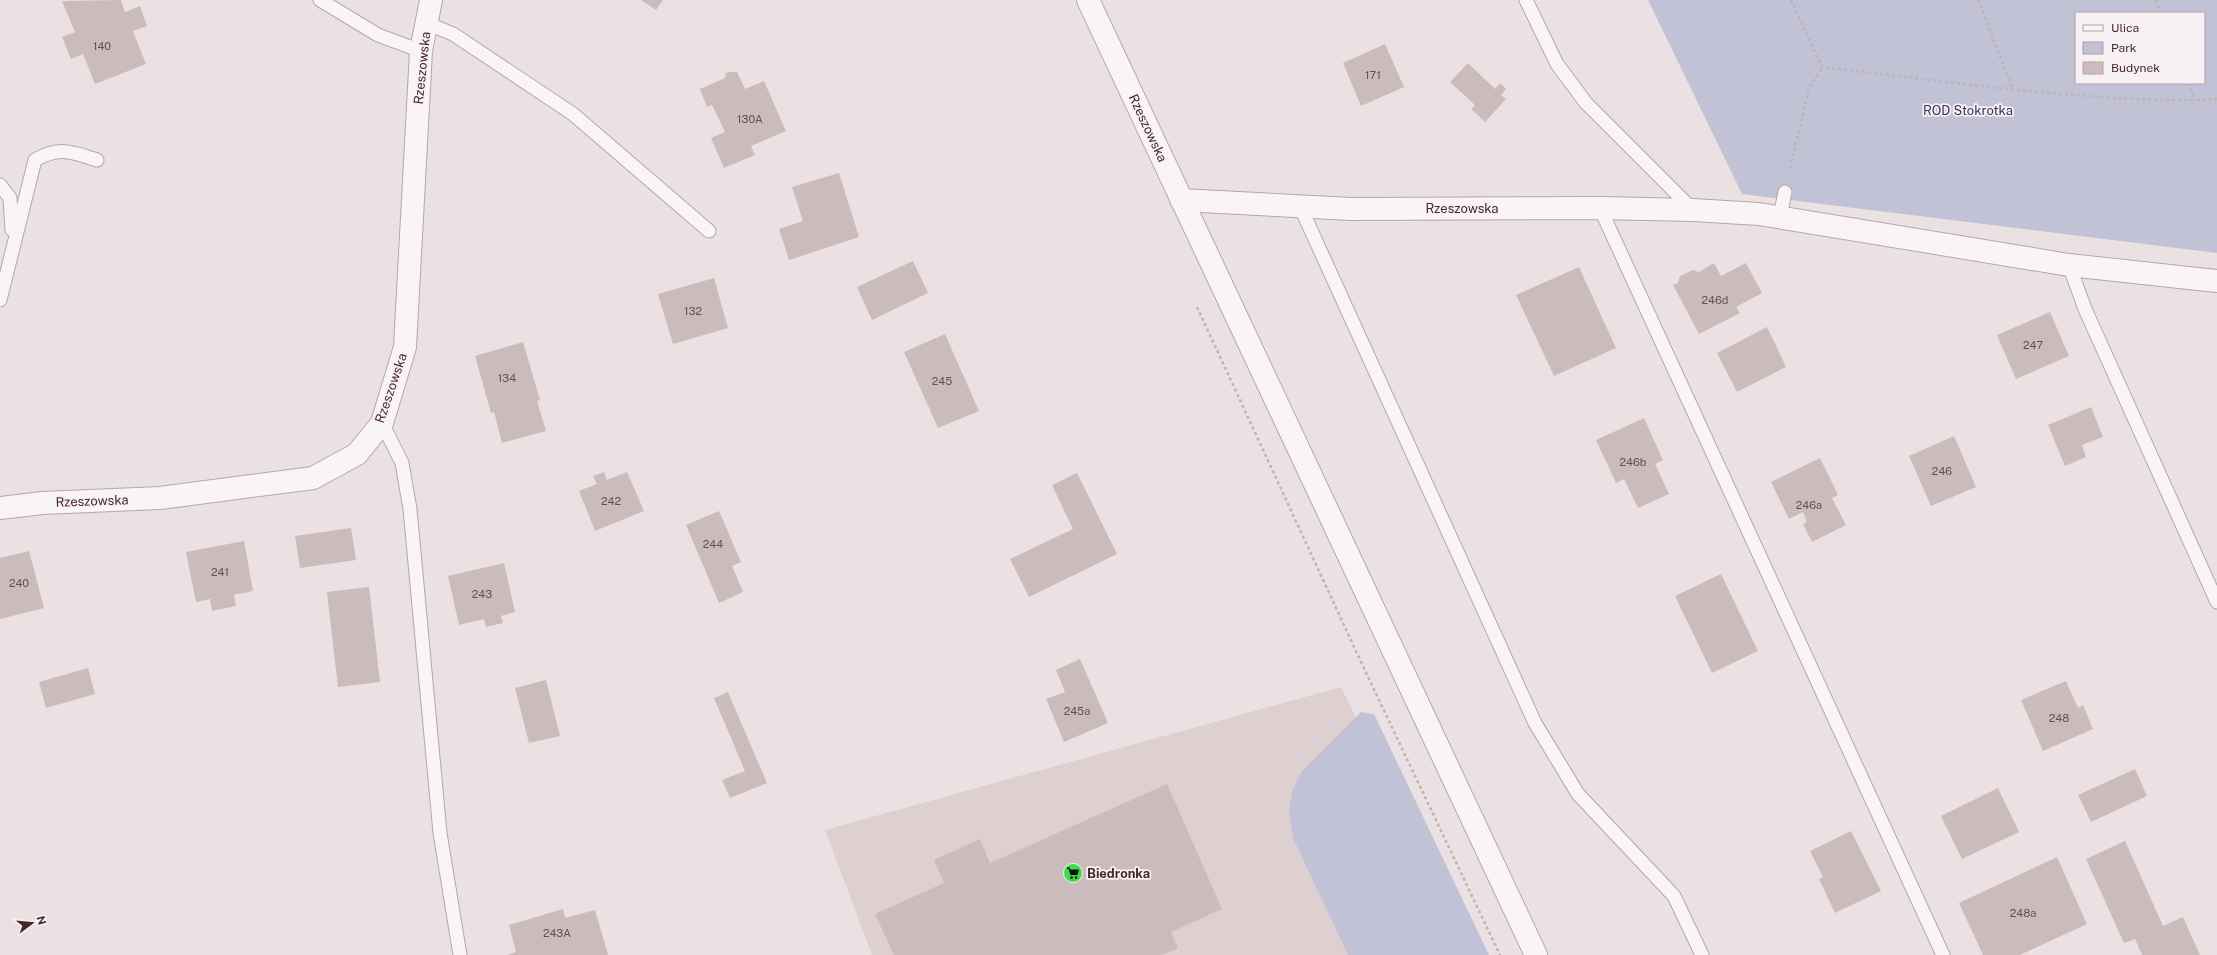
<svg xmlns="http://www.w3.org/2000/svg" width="2217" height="955" font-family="'Public Sans',sans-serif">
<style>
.built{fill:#decfd1}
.green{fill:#c2c2d6;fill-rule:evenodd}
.building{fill:#ccbbbd}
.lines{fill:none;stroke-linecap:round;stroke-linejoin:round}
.service-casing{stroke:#b6a6a8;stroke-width:15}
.minor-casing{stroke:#b6a6a8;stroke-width:24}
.tertiary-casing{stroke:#b6a6a8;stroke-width:24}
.path{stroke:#bfb3b4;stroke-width:2.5;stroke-dasharray:3 3;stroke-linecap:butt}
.service{stroke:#f9f5f5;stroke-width:13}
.minor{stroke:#f9f5f5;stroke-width:22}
.tertiary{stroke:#f9f5f5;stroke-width:22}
.labels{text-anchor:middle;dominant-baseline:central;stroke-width:3.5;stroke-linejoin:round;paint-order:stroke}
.number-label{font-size:11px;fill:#674d50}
.street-label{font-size:13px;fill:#45282b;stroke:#f8f1f3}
.park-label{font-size:13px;fill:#373462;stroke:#f8f1f3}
.poi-label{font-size:13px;font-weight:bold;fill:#45282b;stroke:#f8f1f3;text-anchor:start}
</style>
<rect width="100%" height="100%" fill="#ebe1e3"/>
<!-- built -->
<polygon class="built" points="1341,687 1470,955 872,955 825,830"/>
<!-- green -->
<g class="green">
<path d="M1648 0H2217V253L1742 194ZM2076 13H2204V83H2076Z"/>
<polygon points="1361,712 1374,714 1489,955 1348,955 1293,838 1289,809 1292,792 1301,772"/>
</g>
<!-- building -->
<g class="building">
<polygon points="121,0 125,12 140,6 147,26 133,31 146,64 95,84 83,54 71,59 62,37 75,32 62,1"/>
<polygon points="641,0 663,0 656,10"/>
<polygon points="1385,44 1404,87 1361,106 1343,63"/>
<polygon points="1468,63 1495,89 1500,83 1506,89 1501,95 1506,99 1485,122 1471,109 1475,105 1450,82"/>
<polygon points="731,72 737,72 745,89 764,81 786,131 751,146 755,155 724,168 711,138 725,132 712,105 707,107 700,89 725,78 726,73"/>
<polygon points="839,173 859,237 789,260 779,229 803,221 792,187"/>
<polygon points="913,261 928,293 872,320 857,287"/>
<polygon points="1714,263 1721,276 1746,263 1762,293 1736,307 1740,313 1699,334 1673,285 1678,283 1680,276 1693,270 1699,272"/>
<polygon points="1579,267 1616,348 1554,376 1516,295"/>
<polygon points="714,278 728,328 673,344 658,294"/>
<polygon points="2050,312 2069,356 2016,379 1997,335"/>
<polygon points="1767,327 1786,367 1737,392 1717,353"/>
<polygon points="945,334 979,411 938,428 904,352"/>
<polygon points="523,342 540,400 537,401 546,431 502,443 494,412 491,413 475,356"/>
<polygon points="2091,407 2103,437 2082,445 2086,457 2065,466 2048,425"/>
<polygon points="1644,418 1663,460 1655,464 1669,494 1638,508 1624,479 1616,483 1596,440"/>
<polygon points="1954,436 1976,487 1931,506 1909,456"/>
<polygon points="1820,458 1838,495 1832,498 1846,525 1812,542 1803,524 1807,522 1803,512 1789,519 1771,482"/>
<polygon points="604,472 607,480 627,472 644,511 595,531 579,491 597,484 593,476"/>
<polygon points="1077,473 1117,554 1029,597 1010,559 1073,529 1052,485"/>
<polygon points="719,511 741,562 732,566 743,592 719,603 686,525"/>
<polygon points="351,528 356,560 300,568 295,536"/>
<polygon points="244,541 253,591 234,595 236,606 212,611 210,599 196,602 186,552"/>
<polygon points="29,551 44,608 0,619 0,558"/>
<polygon points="504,563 515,612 501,616 503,623 486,627 484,619 459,625 448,576"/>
<polygon points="1721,574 1758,651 1712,673 1675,596"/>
<polygon points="369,587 380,682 338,687 327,592"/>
<polygon points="1080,659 1108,723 1064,742 1046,699 1065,692 1056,670"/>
<polygon points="88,668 95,694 46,708 39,682"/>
<polygon points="546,680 560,736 529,743 515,688"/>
<polygon points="2066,681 2078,708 2083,705 2093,729 2043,751 2021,700"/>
<polygon points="728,692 767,783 730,798 722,780 745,771 714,698"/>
<polygon points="2135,769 2147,796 2091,822 2078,795"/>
<polygon points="1167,784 1222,909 1171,932 1178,948 1162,955 894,955 875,914 944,883 934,860 980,839 990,863"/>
<polygon points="1998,788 2019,832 1962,859 1941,816"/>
<polygon points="1851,831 1881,891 1835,913 1819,879 1823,877 1810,851"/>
<polygon points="2125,841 2163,926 2183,917 2200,955 2142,955 2135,939 2124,943 2086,859"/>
<polygon points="2057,857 2087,924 2020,955 1983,955 1959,903"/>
<polygon points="563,909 565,918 595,910 608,955 508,955 516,952 509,925"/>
</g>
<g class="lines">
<!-- service casing -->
<g class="service-casing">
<g id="service">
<polyline points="320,0 378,35 421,51"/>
<polyline points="1526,0 1557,64 1586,103 1693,210"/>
<polyline points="426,23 453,34 573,114 709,231"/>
<polyline points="0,185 10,198 12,230"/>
<polyline points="1300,206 1535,723 1578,794 1674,896 1702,955"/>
<polyline points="1600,208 1943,955"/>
<polyline points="1780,217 1785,192"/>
<polyline points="2069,265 2085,309 2217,602"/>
<path d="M0 300 35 160C60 146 71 152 97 160"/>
<polyline points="382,423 402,463 410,509 440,833 460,955"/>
</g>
</g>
<!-- minor casing -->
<g class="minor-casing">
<g id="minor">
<polyline points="1181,200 1351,209 1600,208 1693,210 1759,214 2069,265 2217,281"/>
<polyline points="0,508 42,503 160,498 313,478 357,454 382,423 405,347 421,51 431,0"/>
</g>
</g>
<!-- tertiary casing -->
<g class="tertiary-casing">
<polyline id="tertiary" points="1088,0 1536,955"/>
</g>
<!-- path -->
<g class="path">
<path d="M1791 0 1822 67C1901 76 1980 87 2060 94 2112 98 2165 102 2217 99"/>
<polyline points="1978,0 2013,90"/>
<polyline points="2156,0 2161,13"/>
<polyline points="2188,83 2195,100"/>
<polyline points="1790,168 1809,89 1822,67"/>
<polyline points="1197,307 1361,662 1500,955"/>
</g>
<!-- service -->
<use href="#service" class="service"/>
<!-- minor -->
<use href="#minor" class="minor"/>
<!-- tertiary -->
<use href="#tertiary" class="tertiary"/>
</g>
<!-- icons -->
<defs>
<g id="supermarket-disc" transform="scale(1)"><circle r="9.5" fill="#3cdb4c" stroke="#f8f1f3"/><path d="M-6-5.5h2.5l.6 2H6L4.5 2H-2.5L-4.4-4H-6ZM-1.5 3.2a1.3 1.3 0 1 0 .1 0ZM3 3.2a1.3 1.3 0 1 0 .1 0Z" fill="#111"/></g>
</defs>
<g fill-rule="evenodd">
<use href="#supermarket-disc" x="1073" y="873"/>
</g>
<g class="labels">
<!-- number labels -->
<g class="number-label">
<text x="102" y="46">140</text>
<text x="1373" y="75">171</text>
<text x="750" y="119">130A</text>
<text x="1715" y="300">246d</text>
<text x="693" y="311">132</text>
<text x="2033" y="345">247</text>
<text x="507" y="378">134</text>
<text x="942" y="381">245</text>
<text x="1633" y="462">246b</text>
<text x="1942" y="471">246</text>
<text x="611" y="501">242</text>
<text x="1809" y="505">246a</text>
<text x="713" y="544">244</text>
<text x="220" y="572">241</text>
<text x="19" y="583">240</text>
<text x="482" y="594">243</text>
<text x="1077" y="711">245a</text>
<text x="2059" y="718">248</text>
<text x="2023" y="913">248a</text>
<text x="557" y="933">243A</text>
</g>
<!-- street labels -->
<g class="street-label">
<text transform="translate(422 68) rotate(-84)">Rzeszowska</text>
<text transform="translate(1148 128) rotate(65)">Rzeszowska</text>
<text x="1462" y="208">Rzeszowska</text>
<text transform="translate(391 388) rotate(-71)">Rzeszowska</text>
<text transform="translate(92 501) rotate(-2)">Rzeszowska</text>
</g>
<!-- park labels -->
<g class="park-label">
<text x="1968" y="110">ROD Stokrotka</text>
</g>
<!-- poi labels -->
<g class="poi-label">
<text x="1087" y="873">Biedronka</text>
</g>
</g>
<!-- legend -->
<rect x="2075" y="12" width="130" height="72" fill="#f8f1f3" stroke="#b0a1a3"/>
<rect x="2083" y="25" width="20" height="6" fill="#f9f5f5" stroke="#b0a1a3"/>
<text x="2111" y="32" font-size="12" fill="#45282b">Ulica</text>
<rect x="2083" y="42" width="20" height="12" fill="#c2c2d6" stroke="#b0a1a3"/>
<text x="2111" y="52" font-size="12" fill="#45282b">Park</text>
<rect x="2083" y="62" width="20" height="12" fill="#ccbbbd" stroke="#b0a1a3"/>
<text x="2111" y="72" font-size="12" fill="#45282b">Budynek</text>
<!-- north arrow -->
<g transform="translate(32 923) rotate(74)" stroke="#f8f1f3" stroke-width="3" paint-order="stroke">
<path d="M0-3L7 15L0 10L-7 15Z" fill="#45282b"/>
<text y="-6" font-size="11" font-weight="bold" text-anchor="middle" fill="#45282b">N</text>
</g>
</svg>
